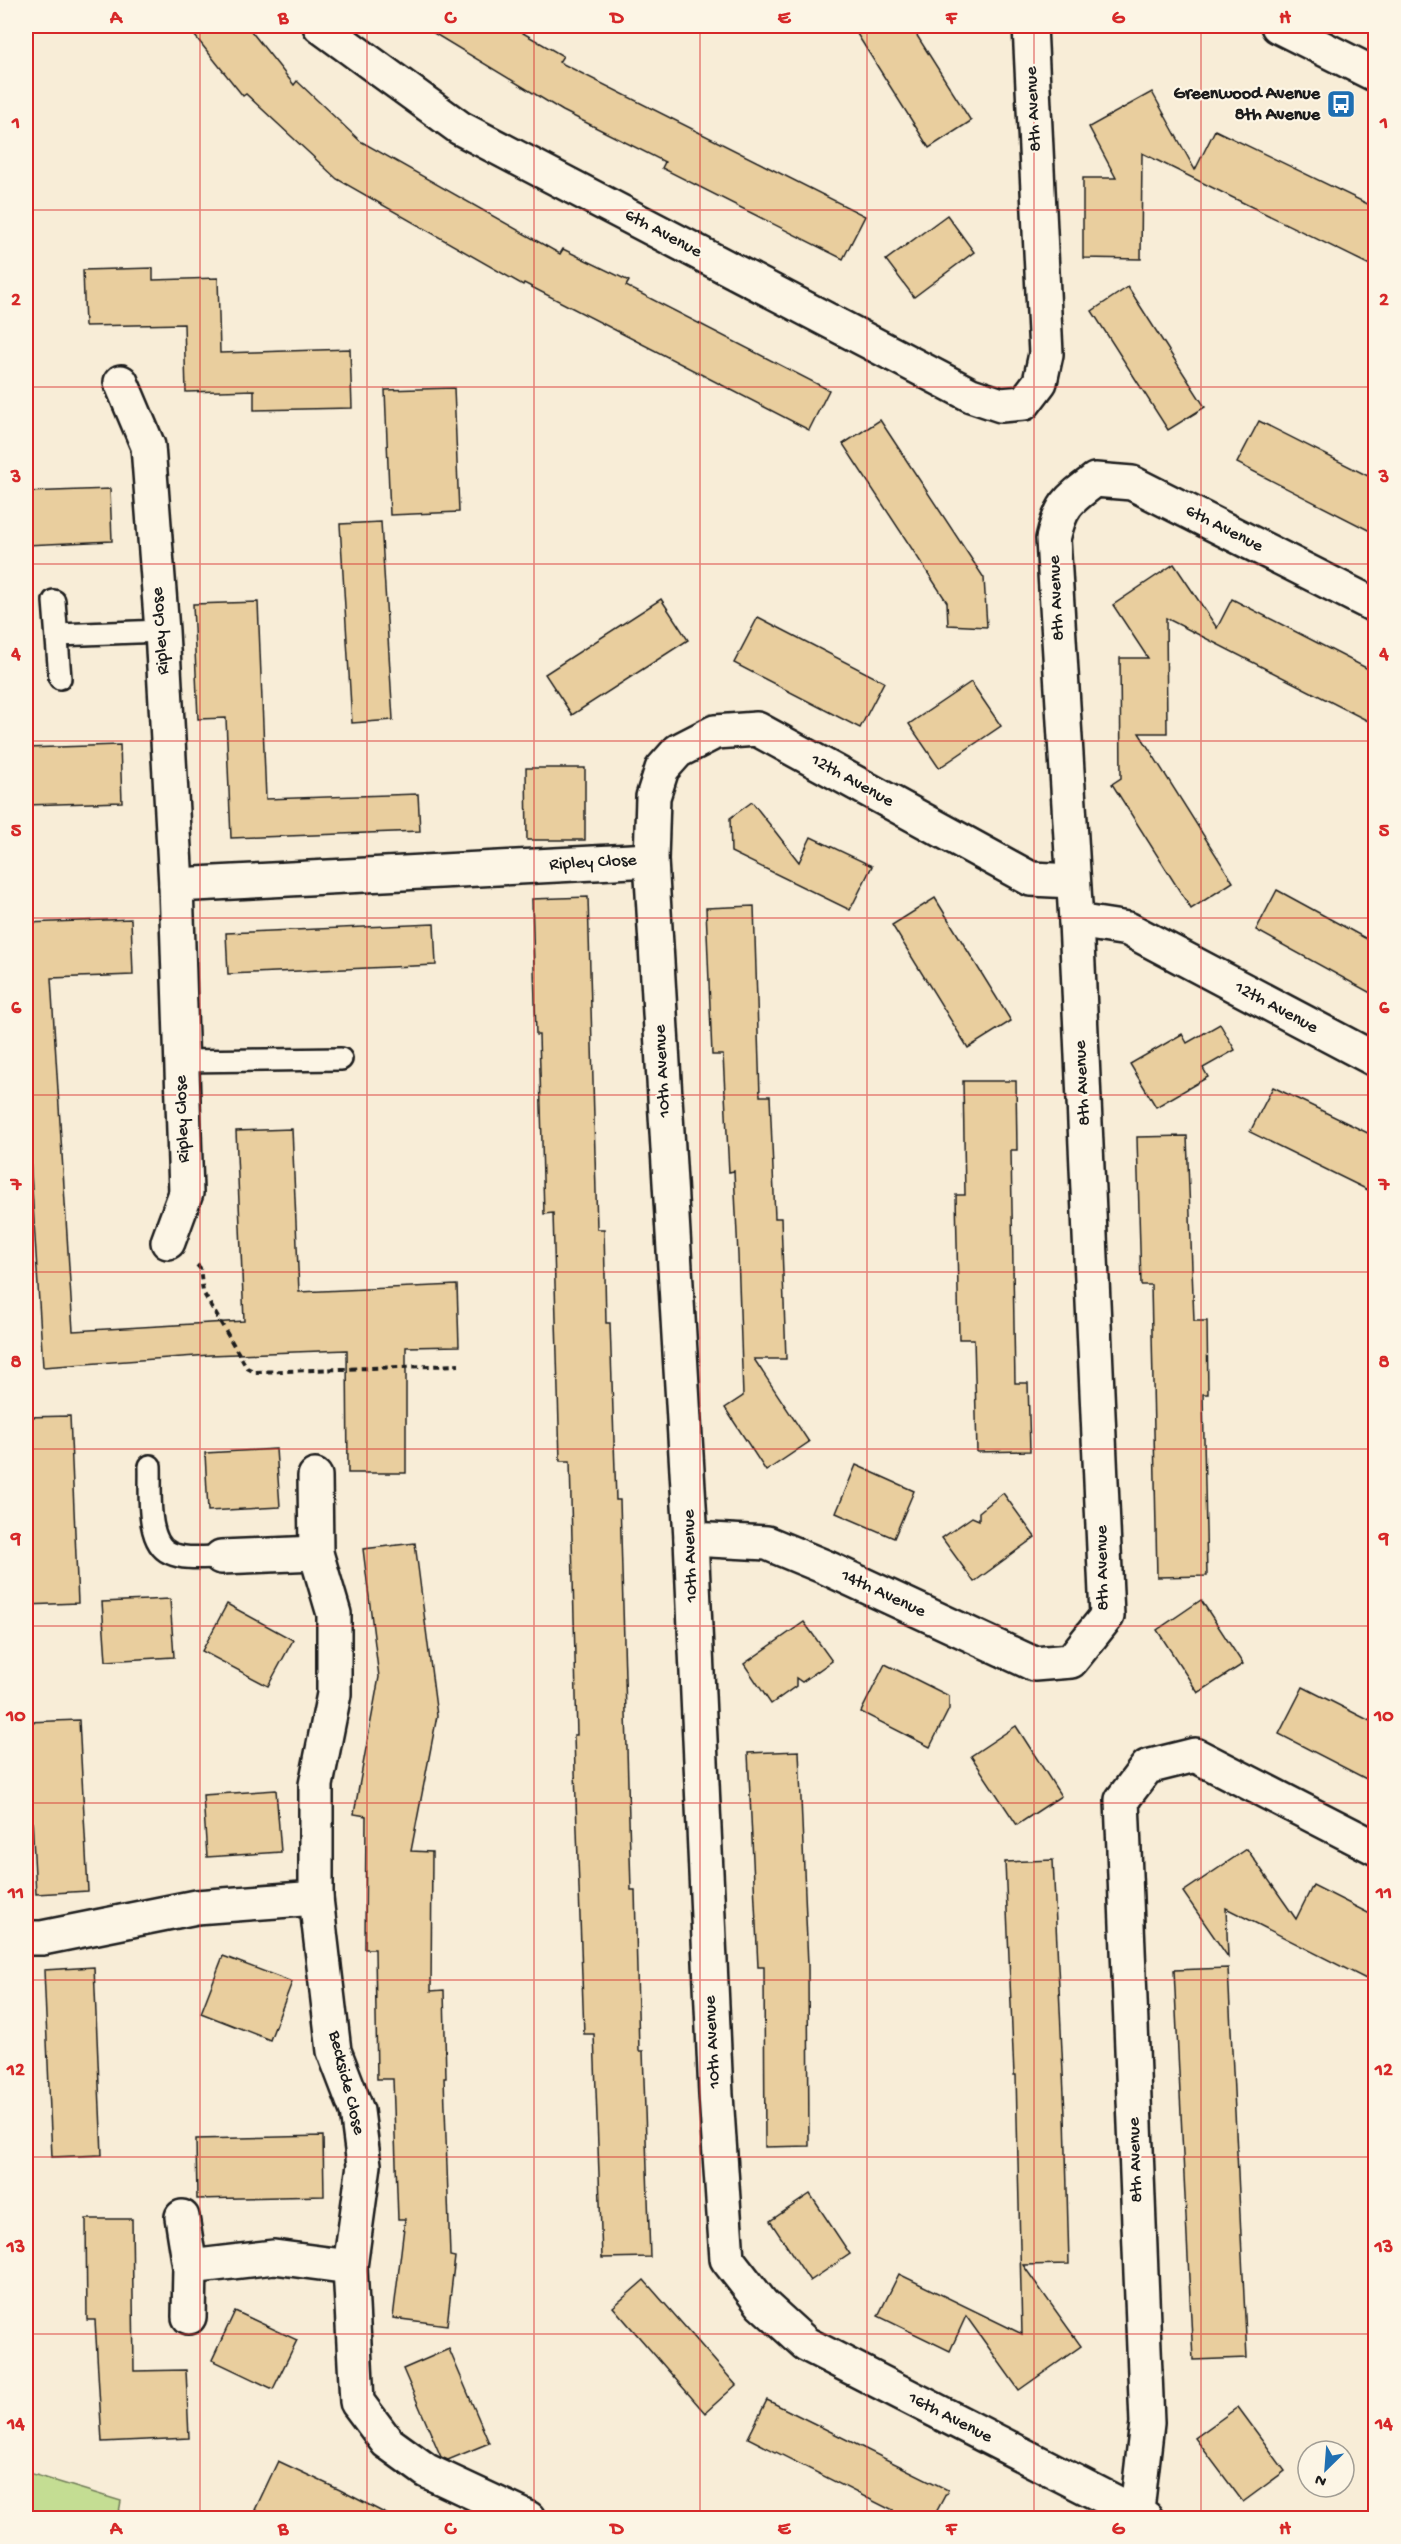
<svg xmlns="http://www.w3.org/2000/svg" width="1401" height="2544" font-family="'Gochi Hand',sans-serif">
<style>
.green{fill:#c4dd93;stroke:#707c58;stroke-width:1.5}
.building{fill:#e9ce9e;stroke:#1c1c1c;stroke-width:1.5}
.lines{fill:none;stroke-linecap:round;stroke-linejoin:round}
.lane-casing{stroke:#1c1c1c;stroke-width:26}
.street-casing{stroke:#1c1c1c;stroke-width:38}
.secondary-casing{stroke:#1c1c1c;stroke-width:38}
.path{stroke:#1c1c1c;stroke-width:4;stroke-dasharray:6 4.5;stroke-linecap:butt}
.lane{stroke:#fcf5e5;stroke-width:21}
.street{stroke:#fcf5e5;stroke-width:33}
.secondary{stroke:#fcf5e5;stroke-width:33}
.grid{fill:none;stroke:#d62828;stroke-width:1.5;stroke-opacity:0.55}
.labels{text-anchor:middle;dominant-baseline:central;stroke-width:4.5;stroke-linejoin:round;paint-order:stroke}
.poi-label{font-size:18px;font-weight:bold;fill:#1c1c1c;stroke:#fcf5e5;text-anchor:end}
.street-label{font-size:18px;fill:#1c1c1c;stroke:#fcf5e5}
.neatline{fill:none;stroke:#d62828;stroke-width:2}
.grid-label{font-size:20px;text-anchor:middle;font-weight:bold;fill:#d62828}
</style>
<rect width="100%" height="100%" fill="#f8edd7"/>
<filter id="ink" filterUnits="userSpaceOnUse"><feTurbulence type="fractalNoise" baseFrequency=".0167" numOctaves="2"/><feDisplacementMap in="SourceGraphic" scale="12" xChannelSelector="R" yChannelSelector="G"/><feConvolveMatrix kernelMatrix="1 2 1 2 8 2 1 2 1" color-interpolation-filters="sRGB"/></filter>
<g filter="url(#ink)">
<!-- green -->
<polygon class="green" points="26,2472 121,2501 118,2518 26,2518"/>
<!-- building -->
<g class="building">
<polygon points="187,26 247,26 294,85 297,81 360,141 560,254 563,249 629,281 626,286 829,390 809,430 524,283 523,285 337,179 246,94 243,96"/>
<polygon points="422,26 511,26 563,56 559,62 865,216 843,259 662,168 665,162 563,111"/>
<polygon points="852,26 911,26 971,121 929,148"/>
<polygon points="1152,92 1195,170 1215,130 1376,208 1376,268 1142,153 1141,259 1083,258 1083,178 1116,178 1089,127"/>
<polygon points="947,215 974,252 914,297 886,260"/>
<polygon points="153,268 153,280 218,278 220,353 350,349 352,408 254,410 254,390 186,392 184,324 85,326 83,270"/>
<polygon points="1128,287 1205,407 1168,430 1092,311"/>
<polygon points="454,388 459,512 390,515 385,390"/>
<polygon points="880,420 984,578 987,627 948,625 947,602 843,444"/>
<polygon points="1259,421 1376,480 1376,534 1237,463"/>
<polygon points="110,489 112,541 26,545 26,492"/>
<polygon points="381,522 393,720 352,723 340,524"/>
<polygon points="1174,564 1217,628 1232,599 1376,673 1376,725 1166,618 1167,733 1139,733 1233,882 1191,909 1112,784 1121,778 1120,658 1148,658 1113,605"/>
<polygon points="661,599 688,640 572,715 545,674"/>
<polygon points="258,602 266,799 418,794 420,831 231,838 226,718 198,719 193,604"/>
<polygon points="758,617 884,682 860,728 734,663"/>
<polygon points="971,682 1001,726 939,768 909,724"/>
<polygon points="120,745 122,802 26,805 26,748"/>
<polygon points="526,768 585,768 585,840 527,840"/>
<polygon points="752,802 799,862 811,837 872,866 850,910 731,852 730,818"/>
<polygon points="1277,890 1376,944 1376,996 1256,930"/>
<polygon points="588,897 597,1229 604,1229 606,1323 610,1323 616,1500 620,1500 631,1890 635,1890 639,2051 643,2051 650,2257 602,2258 594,2034 584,2034 575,1771 574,1735 577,1735 570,1461 560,1461 553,1213 544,1214 539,1035 536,1035 532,899"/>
<polygon points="935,898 1011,1021 968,1048 892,925"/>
<polygon points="754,906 760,1096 770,1096 775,1218 781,1218 786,1359 754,1359 809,1442 766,1471 725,1408 743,1396 738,1255 734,1171 729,1172 723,1055 712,1055 706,908"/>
<polygon points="131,919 133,975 51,978 73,1331 244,1321 236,1131 292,1129 299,1292 457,1285 459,1346 406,1347 406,1473 348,1473 347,1350 210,1355 43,1367 26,1092 26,923"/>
<polygon points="434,924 436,965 228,974 226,933"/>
<polygon points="1220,1024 1235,1050 1203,1068 1208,1077 1156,1107 1130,1064 1182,1034 1187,1043"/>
<polygon points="963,1081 1016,1081 1017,1150 1011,1150 1015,1383 1028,1383 1030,1451 977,1452 974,1339 959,1339 956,1195 965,1195"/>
<polygon points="1273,1087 1376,1137 1376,1194 1250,1132"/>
<polygon points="1187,1136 1194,1321 1207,1321 1208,1394 1203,1394 1207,1576 1157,1577 1151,1285 1141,1285 1137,1137"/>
<polygon points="70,1416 78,1603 26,1605 26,1417"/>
<polygon points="276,1449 280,1507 208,1511 205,1453"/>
<polygon points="856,1465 914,1491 894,1538 836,1513"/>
<polygon points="1003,1493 1035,1537 974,1582 942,1538 972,1517 979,1520 979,1512"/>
<polygon points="415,1543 437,1716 411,1851 432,1852 431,1991 444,1990 446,2078 444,2078 450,2256 455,2257 447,2325 393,2318 405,2219 398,2219 393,2079 377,2079 375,1949 365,1949 366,1816 354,1814 379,1677 363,1549"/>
<polygon points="170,1599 174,1657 106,1661 102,1602"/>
<polygon points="1201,1600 1243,1664 1198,1693 1157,1630"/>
<polygon points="227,1604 293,1640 268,1686 202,1651"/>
<polygon points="804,1622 832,1661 802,1682 796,1678 796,1686 771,1704 744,1664"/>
<polygon points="885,1664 949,1696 949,1709 930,1747 861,1712"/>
<polygon points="1303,1687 1376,1724 1376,1784 1279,1734"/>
<polygon points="79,1720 88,1891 36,1894 27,1722"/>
<polygon points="1016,1726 1061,1796 1017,1825 971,1756"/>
<polygon points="799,1751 808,1965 809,2146 765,2147 764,1967 758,1967 748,1753"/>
<polygon points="276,1790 281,1852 207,1857 203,1795"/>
<polygon points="1247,1849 1296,1919 1313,1885 1376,1917 1376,1984 1226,1908 1228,1957 1183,1892"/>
<polygon points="1053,1860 1065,2115 1069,2264 1023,2265 1081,2346 1019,2390 966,2316 950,2351 878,2316 899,2274 1022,2334 1016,2075 1014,2075 1005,1862"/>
<polygon points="223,1956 292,1982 270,2040 201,2013"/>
<polygon points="94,1967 102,2155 52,2157 44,1970"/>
<polygon points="1228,1968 1247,2358 1193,2360 1174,1970"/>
<polygon points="323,2136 324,2196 197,2199 196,2139"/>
<polygon points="810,2194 850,2254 810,2281 770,2221"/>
<polygon points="86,2219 132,2219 134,2371 186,2370 189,2438 102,2442 95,2320 87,2320"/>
<polygon points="644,2280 736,2385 705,2413 613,2307"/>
<polygon points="235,2311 297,2340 273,2389 212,2360"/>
<polygon points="449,2349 489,2443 448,2460 441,2457 403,2369"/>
<polygon points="767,2400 948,2490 933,2518 907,2518 748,2438"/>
<polygon points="1238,2407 1285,2471 1243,2502 1195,2438"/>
<polygon points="278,2461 340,2490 394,2518 272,2518 255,2510"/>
</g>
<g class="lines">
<!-- lane casing -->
<g class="lane-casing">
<g id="lane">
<polyline points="54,601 60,678"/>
<polyline points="58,635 162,631"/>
<polyline points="181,1061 341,1059"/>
<path d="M150 1466C151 1490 145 1542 170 1553 185 1560 205 1557 221 1557"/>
</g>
</g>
<!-- street casing -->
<g class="street-casing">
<g id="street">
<polyline points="320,26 460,128 971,395 1001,405 1024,403 1040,382 1046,354 1030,26"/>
<polyline points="121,382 148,446 162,631 176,885 186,1193 168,1242"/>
<polyline points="1073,881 1031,879 757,729 715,732 678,751 662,769 653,797 651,860 691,1539 716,2095 727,2259 762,2304 806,2344 1146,2518"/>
<polyline points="176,885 651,860"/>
<polyline points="1076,921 1128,929 1376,1060"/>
<polyline points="315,1476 316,1553 334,1614 334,1694 316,1785 316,1898 334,2051 357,2111 364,2165 350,2267 357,2402 387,2442 427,2471 528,2518"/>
<path d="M691 1539 767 1543 825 1567 1034 1664 1071 1661 1107 1616 1076 921 1053 539C1061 505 1067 501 1095 480L1132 483 1376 606"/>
<polyline points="221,1557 316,1553"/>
<polyline points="26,1938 42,1938 196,1907 316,1898"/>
<polyline points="182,2217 190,2267 189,2317"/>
<polyline points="190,2267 274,2257 350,2267"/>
<polyline points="1136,2518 1147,2423 1122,1800 1147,1767 1195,1755 1376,1848"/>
</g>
</g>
<!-- secondary casing -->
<g class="secondary-casing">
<polyline id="secondary" points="1278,26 1376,75"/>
</g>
<!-- path -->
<polyline class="path" points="197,1265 200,1268 203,1292 247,1368 255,1372 459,1365"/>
<!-- lane -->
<use href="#lane" class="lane"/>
<!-- street -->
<use href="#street" class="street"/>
<!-- secondary -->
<use href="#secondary" class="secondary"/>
</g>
</g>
<!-- grid -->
<path class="grid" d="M200 26V2518M367 26V2518M534 26V2518M700 26V2518M867 26V2518M1034 26V2518M1201 26V2518M26 210H1376M26 387H1376M26 564H1376M26 741H1376M26 918H1376M26 1095H1376M26 1272H1376M26 1449H1376M26 1626H1376M26 1803H1376M26 1980H1376M26 2157H1376M26 2334H1376"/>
<!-- icons -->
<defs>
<g id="bus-square" transform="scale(1.5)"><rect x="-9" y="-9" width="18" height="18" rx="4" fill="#1f6fb2" stroke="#fcf5e5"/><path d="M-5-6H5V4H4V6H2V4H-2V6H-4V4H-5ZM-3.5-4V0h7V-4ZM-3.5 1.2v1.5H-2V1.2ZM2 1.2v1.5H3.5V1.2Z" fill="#fff"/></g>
</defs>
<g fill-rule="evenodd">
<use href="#bus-square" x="1341" y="104"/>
</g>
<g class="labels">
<!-- poi labels -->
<g class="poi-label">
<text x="1320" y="94">Greenwood Avenue<tspan x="1320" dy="21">8th Avenue</tspan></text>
</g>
<!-- street labels -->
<g class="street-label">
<text transform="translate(1034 109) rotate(-93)">8th Avenue</text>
<text transform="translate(663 234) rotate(28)">6th Avenue</text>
<text transform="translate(1224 529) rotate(27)">6th Avenue</text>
<text transform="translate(1057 598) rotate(-93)">8th Avenue</text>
<text transform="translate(161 631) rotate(-94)">Ripley Close</text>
<text transform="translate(852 781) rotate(29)">12th Avenue</text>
<text transform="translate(593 863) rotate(-3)">Ripley Close</text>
<text transform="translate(1276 1008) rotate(28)">12th Avenue</text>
<text transform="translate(663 1071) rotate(-93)">10th Avenue</text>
<text transform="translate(1083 1083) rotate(-93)">8th Avenue</text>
<text transform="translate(183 1119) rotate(-92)">Ripley Close</text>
<text transform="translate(691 1556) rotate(-92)">10th Avenue</text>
<text transform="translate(1103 1568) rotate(-91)">8th Avenue</text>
<text transform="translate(883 1594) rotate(25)">14th Avenue</text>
<text transform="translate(713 2042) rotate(-93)">10th Avenue</text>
<text transform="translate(346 2083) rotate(76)">Beckside Close</text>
<text transform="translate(1136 2160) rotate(-92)">8th Avenue</text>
<text transform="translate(950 2418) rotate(27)">16th Avenue</text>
</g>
</g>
<!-- margin -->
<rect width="1401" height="2544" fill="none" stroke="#fcf5e5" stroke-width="66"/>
<!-- north arrow -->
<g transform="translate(1326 2469) rotate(205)"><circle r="28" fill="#fcf5e5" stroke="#a29e95" stroke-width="1.5"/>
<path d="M0-4.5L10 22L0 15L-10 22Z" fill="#1f6fb2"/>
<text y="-9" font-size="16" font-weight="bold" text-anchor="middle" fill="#1c1c1c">N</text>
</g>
<rect x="33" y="33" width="1335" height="2478" class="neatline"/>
<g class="grid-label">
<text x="116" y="23">A</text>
<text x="283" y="23">B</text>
<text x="450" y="23">C</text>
<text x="617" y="23">D</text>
<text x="784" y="23">E</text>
<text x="951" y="23">F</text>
<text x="1118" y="23">G</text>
<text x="1285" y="23">H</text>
<text x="16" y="128">1</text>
<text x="1384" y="128">1</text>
<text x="16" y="305">2</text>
<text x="1384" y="305">2</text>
<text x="16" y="482">3</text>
<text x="1384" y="482">3</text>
<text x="16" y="659">4</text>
<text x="1384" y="659">4</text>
<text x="16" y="836">5</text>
<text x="1384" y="836">5</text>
<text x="16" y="1013">6</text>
<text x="1384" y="1013">6</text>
<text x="16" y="1190">7</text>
<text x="1384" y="1190">7</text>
<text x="16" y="1367">8</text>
<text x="1384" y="1367">8</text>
<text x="16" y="1544">9</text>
<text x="1384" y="1544">9</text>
<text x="16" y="1721">10</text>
<text x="1384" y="1721">10</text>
<text x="16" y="1898">11</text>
<text x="1384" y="1898">11</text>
<text x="16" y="2075">12</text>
<text x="1384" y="2075">12</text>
<text x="16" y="2252">13</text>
<text x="1384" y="2252">13</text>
<text x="16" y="2429">14</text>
<text x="1384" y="2429">14</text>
<text x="116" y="2534">A</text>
<text x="283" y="2534">B</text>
<text x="450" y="2534">C</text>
<text x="617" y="2534">D</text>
<text x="784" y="2534">E</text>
<text x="951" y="2534">F</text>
<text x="1118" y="2534">G</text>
<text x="1285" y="2534">H</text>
</g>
</svg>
